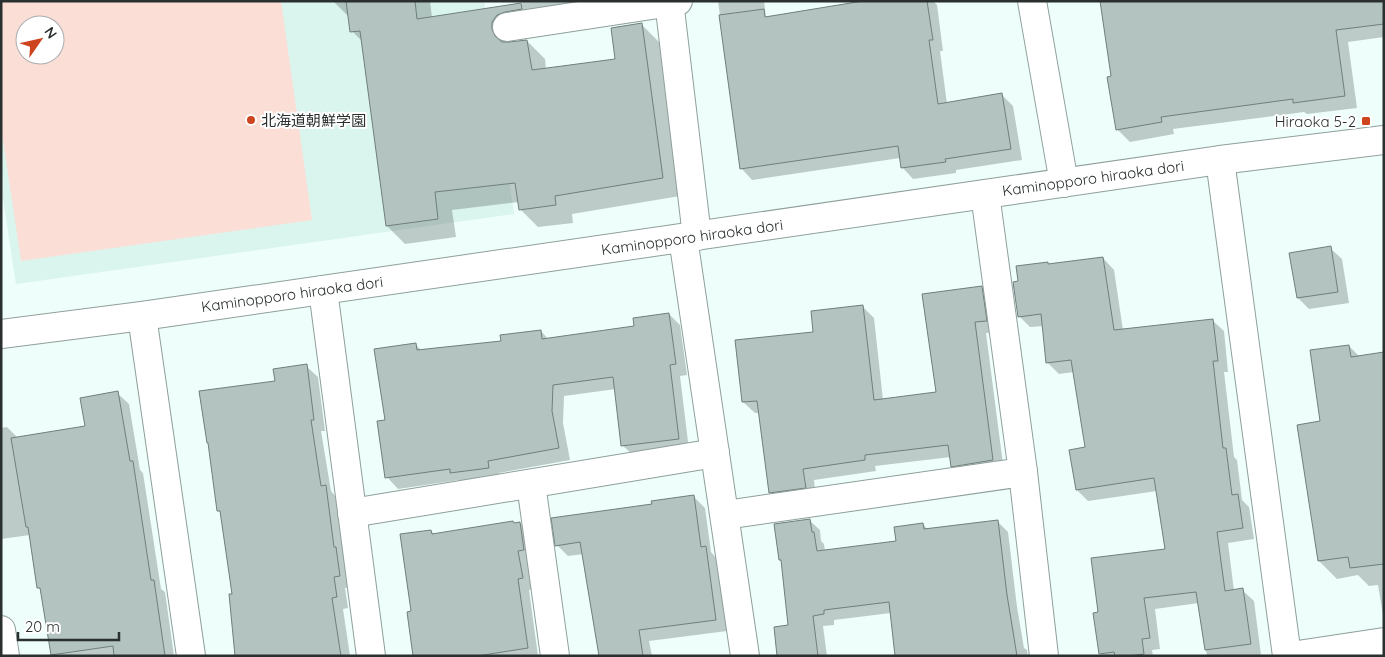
<svg xmlns="http://www.w3.org/2000/svg" width="1385" height="657" font-family="Quicksand,'Noto Sans JP',sans-serif">
<style>
.built{fill:#daf4ee;fill-rule:evenodd}
.green{fill:#fbdfd7;fill-rule:evenodd}
.shadow{fill:#0003}
.building{fill:#b3c3c0;stroke:#707f7c}
.lines{fill:none;stroke-linecap:round;stroke-linejoin:round}
.minor-casing{stroke:#8f9f9c;stroke-width:30}
.tertiary-casing{stroke:#8f9f9c;stroke-width:30}
.minor{stroke:#fff;stroke-width:28}
.tertiary{stroke:#fff;stroke-width:28}
.poi-dot{fill:#cd441e;stroke:#fff;stroke-width:2}
.labels{text-anchor:middle;dominant-baseline:central;stroke-width:4;stroke-linejoin:round;paint-order:stroke}
.poi-label{font-size:15px;fill:#2a302f;stroke:#fff;text-anchor:start}
.street-label{font-size:15px;fill:#2a302f;stroke:#fff}
</style>
<rect width="100%" height="100%" fill="#edfefb"/>
<!-- built -->
<path class="built" d="M1 1H484L514 214 16 284 1 185ZM25 25H55V55H25Z"/>
<!-- green -->
<path class="green" d="M1 1H281L312 220 21 261 1 127ZM25 25H55V55H25Z"/>
<!-- shadow -->
<g class="shadow">
<polygon points="333,1 430,1 432,18 523,4 520,1 643,1 510,40 509,44 527,41 545,59 546,69 617,60 642,25 660,43 680,196 572,214 573,223 538,227 520,209 519,202 452,210 456,237 405,244 387,226 363,42 352,31 350,18"/>
<polygon points="718,1 764,1 766,18 877,1 933,1 937,5 943,51 940,51 947,104 1002,95 1013,106 1022,160 956,170 956,173 913,179 902,167 900,158 752,180 741,168"/>
<polygon points="1384,1 1384,37 1348,42 1357,108 1307,114 1304,112 1173,129 1174,134 1130,142 1117,129"/>
<polygon points="1330,248 1342,259 1349,303 1309,309 1298,298"/>
<polygon points="1103,258 1114,270 1123,330 1212,320 1224,331 1228,372 1224,372 1234,457 1237,460 1242,500 1249,507 1254,539 1228,543 1234,591 1242,590 1254,601 1261,655 1207,656 1199,603 1155,609 1160,649 1152,650 1153,656 1103,656 1100,653 1099,613 1166,550 1157,491 1088,501 1077,490 1086,448 1074,372 1059,374 1047,362 1044,326 1030,327 1019,316 1019,282 1047,263 1049,265"/>
<polygon points="981,287 993,299 997,332 986,333 1004,472 963,478 952,466 951,457 875,466 876,471 814,480 816,499 782,504 771,492 760,413 755,413 743,402 815,333 862,306 874,318 883,400 937,393"/>
<polygon points="669,314 680,325 687,375 680,376 689,450 634,456 622,445 616,389 564,396 563,423 570,460 499,473 500,479 463,484 459,480 398,489 387,477 386,421 415,344 422,351 503,342 541,331 549,340 636,327"/>
<polygon points="1349,346 1360,357 1384,354 1384,621 1378,585 1369,586 1358,575 1337,579 1319,561 1321,422"/>
<polygon points="306,366 318,377 325,431 321,431 331,491 337,498 351,587 345,588 348,608 343,609 350,656 236,656 233,595 222,514 218,510 276,382"/>
<polygon points="117,393 129,404 140,470 143,473 161,589 165,592 174,656 52,656 42,591 39,588 30,535 1,539 1,428 7,427 18,438 87,427"/>
<polygon points="693,496 705,508 711,552 717,559 727,631 649,641 652,656 603,656 584,554 568,556 557,545 653,505"/>
<polygon points="809,520 820,530 821,541 824,544 825,551 897,542 923,524 928,530 997,521 1008,532 1017,607 1024,648 1027,650 1028,656 897,656 891,613 834,620 834,625 823,626 827,656 779,656 790,626 782,562 780,560"/>
<polygon points="520,523 532,535 534,589 529,590 538,656 414,656 412,612 431,531 435,535"/>
</g>
<!-- building -->
<g class="building">
<polygon points="346,1 415,1 417,19 521,3 522,9 505,12 497,15 492,22 492,29 495,36 502,42 509,42 527,40 532,70 615,59 611,28 642,23 663,178 555,196 556,205 519,210 515,183 435,192 438,219 386,226 360,31 350,32"/>
<polygon points="863,1 927,1 933,40 929,40 938,104 1002,93 1011,149 945,159 946,162 901,168 898,146 740,169 719,15 764,9 765,17"/>
<polygon points="1100,1 1384,1 1384,24 1336,30 1345,96 1293,103 1293,99 1161,117 1162,122 1116,130 1107,77 1111,76"/>
<polygon points="1331,246 1338,292 1297,298 1289,253"/>
<polygon points="1103,257 1114,330 1213,319 1218,361 1213,361 1223,448 1226,448 1232,495 1238,494 1243,528 1217,532 1225,591 1243,588 1251,644 1205,650 1196,592 1144,598 1150,638 1142,639 1144,654 1128,656 1115,656 1114,652 1099,654 1093,613 1098,612 1091,558 1165,549 1154,478 1076,490 1069,450 1085,447 1071,360 1046,363 1041,314 1018,317 1013,282 1018,281 1016,266 1048,262 1048,264"/>
<polygon points="982,286 987,321 975,322 993,460 951,467 948,445 865,455 865,460 803,469 806,488 769,493 757,401 742,402 735,340 813,332 811,311 863,305 874,400 936,392 922,294"/>
<polygon points="669,313 676,364 670,365 679,439 621,446 613,377 553,385 552,411 559,448 488,461 489,468 450,473 450,469 385,478 377,421 385,420 374,349 416,343 417,350 501,341 500,335 541,330 542,339 634,326 633,318"/>
<polygon points="1349,345 1351,357 1384,352 1384,564 1350,568 1348,557 1318,561 1297,425 1320,421 1310,350"/>
<polygon points="307,364 314,420 311,420 321,486 326,485 334,547 336,547 340,576 334,577 337,597 332,598 341,656 235,656 229,594 232,594 220,511 217,511 208,443 207,443 199,391 275,381 273,369"/>
<polygon points="118,391 130,461 133,461 151,580 154,580 165,656 114,656 113,646 51,655 40,588 37,588 28,527 26,527 11,438 85,426 80,398"/>
<polygon points="694,495 701,547 706,546 716,620 639,630 643,656 599,656 580,542 555,546 551,518 652,504 651,501"/>
<polygon points="810,519 812,532 814,532 817,551 896,541 894,527 923,523 924,529 998,520 1007,595 1017,656 895,656 889,602 824,610 824,614 813,616 818,656 777,656 774,627 788,625 781,560 779,560 774,524"/>
<polygon points="513,521 514,523 520,522 524,550 518,551 523,578 518,579 528,648 477,656 413,656 407,612 411,611 400,534 431,530 432,534"/>
</g>
<g class="lines">
<!-- minor casing -->
<g class="minor-casing">
<g id="minor">
<polyline points="669,1 697,236"/>
<polyline points="1032,1 1064,183"/>
<polyline points="507,27 678,1"/>
<polyline points="1220,160 1287,656"/>
<polyline points="985,194 1023,472 1044,656"/>
<polyline points="683,238 745,656"/>
<polyline points="323,290 371,656"/>
<polyline points="142,316 191,656"/>
<polyline points="531,484 555,656"/>
<polyline points="352,513 715,453"/>
<polyline points="725,515 1023,472"/>
<polyline points="1,630 5,656"/>
<polyline points="1291,656 1384,642"/>
</g>
</g>
<!-- tertiary casing -->
<g class="tertiary-casing">
<polyline id="tertiary" points="1,334 142,316 1220,160 1384,140"/>
</g>
<!-- minor -->
<use href="#minor" class="minor"/>
<!-- tertiary -->
<use href="#tertiary" class="tertiary"/>
</g>
<!-- markers -->
<g class="poi-dot">
<circle cx="251" cy="120" r="5"/>
<rect x="1361" y="116" width="10" height="10" rx="2.5"/>
</g>
<g class="labels">
<!-- poi labels -->
<g class="poi-label">
<text x="261" y="120">北海道朝鮮学園</text>
<text x="1356" y="121" text-anchor="end">Hiraoka 5-2</text>
</g>
<!-- street labels -->
<g class="street-label">
<text transform="translate(1093 178) rotate(-8)">Kaminopporo hiraoka dori</text>
<text transform="translate(692 237) rotate(-8)">Kaminopporo hiraoka dori</text>
<text transform="translate(292 294) rotate(-8)">Kaminopporo hiraoka dori</text>
</g>
</g>
<!-- border -->
<rect width="1385" height="657" fill="none" stroke="#2a302f" stroke-width="5"/>
<!-- north arrow -->
<g transform="translate(40 40) rotate(56)"><circle r="24" fill="#ffffff" stroke="#aaacac"/>
<path d="M0-4L9 19L0 12L-9 19Z" fill="#cd441e"/>
<text y="-8" font-size="14" font-weight="bold" text-anchor="middle" fill="#2a302f">N</text>
</g>
<!-- scale -->
<path d="M18 632v8h101v-8" fill="none" stroke="#2a302f" stroke-width="2.5"/>
<text x="25" y="632" font-size="15" fill="#2a302f" stroke="#ffffff" stroke-width="4" paint-order="stroke">20 m</text>
</svg>
